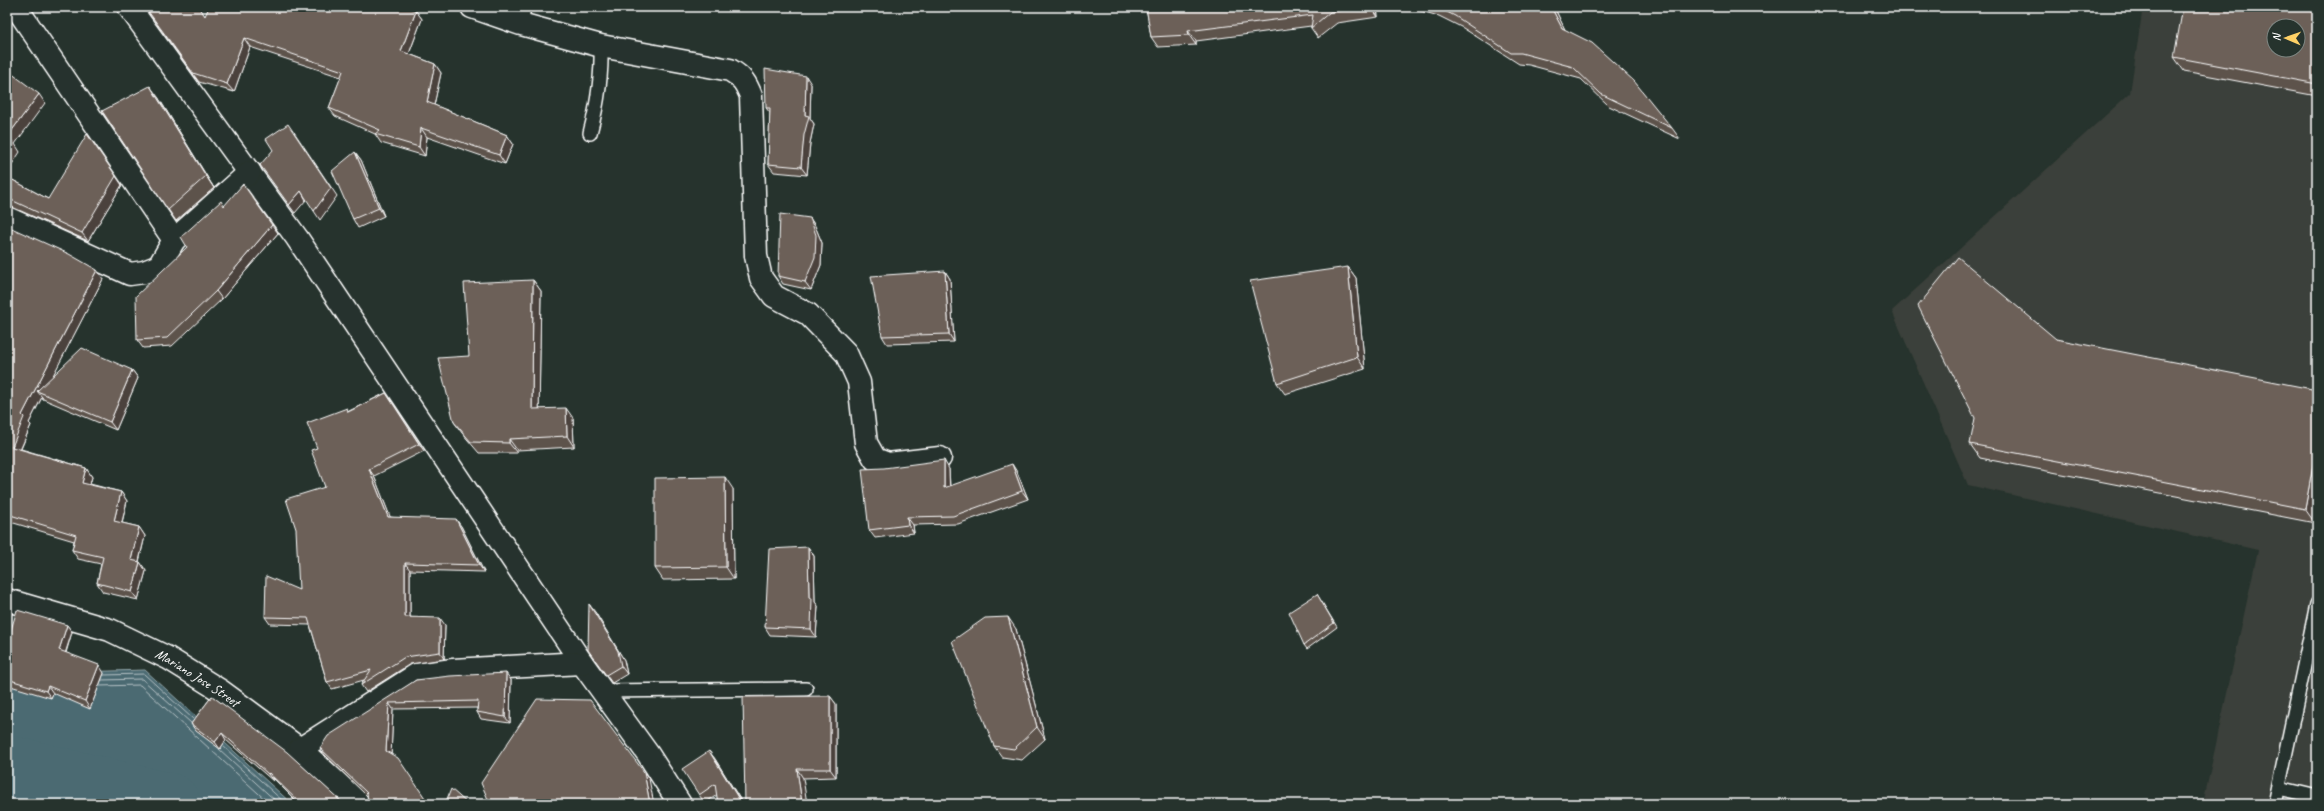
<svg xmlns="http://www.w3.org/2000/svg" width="2324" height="811" font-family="Caveat,sans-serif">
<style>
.built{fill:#3b403a;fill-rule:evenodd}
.water{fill:#4b6a72;stroke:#93a6aa}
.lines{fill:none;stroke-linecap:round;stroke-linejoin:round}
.shore{stroke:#b7c3c7;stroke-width:1}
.river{stroke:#4b6a72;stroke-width:62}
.service-casing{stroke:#fff;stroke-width:16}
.minor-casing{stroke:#fff;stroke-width:25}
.service{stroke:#26332d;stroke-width:13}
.minor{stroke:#26332d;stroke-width:22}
.wall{fill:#5d534c;stroke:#fff}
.shaded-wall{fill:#4c433e;stroke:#fff}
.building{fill:#6c6058;stroke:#fff;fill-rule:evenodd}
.labels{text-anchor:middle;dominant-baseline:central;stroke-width:3;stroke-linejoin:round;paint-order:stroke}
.street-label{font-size:14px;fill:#fff;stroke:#26332d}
</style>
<rect width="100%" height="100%" fill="#26332d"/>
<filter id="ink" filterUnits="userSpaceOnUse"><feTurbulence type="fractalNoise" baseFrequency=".025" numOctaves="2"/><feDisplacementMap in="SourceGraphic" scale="8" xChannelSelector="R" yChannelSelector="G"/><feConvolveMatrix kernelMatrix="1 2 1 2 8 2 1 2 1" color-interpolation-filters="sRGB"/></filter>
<g filter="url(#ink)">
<!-- built -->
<path class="built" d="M2143 7H2317V804H2203L2258 550 1968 485 1892 311 2130 93ZM2274 26H2298V50H2274Z"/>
<!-- water -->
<polygon class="water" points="145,670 292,804 142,804 112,784 27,786 7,804 7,674"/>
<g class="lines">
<!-- shore -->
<g class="shore">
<polyline points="104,675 144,674 193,719"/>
<polyline points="102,680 142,679 191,723"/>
<polyline points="100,686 140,685 270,804"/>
<polyline points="223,746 286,804"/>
<polyline points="219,749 279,804"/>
<polyline points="7,784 24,771 114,769 149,791 154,804"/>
<polyline points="7,792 25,777 113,775 145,795 148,804"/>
<polyline points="7,799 26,782 113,780 142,799 143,804"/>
</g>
<!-- river -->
<polyline class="river" points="7,766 169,804"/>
<!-- service casing -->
<g class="service-casing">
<g id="service">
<polyline points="521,24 524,7"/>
<path d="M590 133C598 103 602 77 601 46"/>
<polyline points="602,691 806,689"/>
<polyline points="2279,788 2317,797"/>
<polyline points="2275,804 2317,604"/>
</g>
</g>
<!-- minor casing -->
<g class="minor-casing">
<g id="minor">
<polyline points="16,7 174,240"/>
<polyline points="129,7 297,238 582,663 648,754 680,804"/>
<path d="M472 7 521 24 601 46 730 70C742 77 746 83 751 96L756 256 761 278 774 296 808 314 846 353 859 382 866 443 875 459 888 464 940 458"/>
<polyline points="7,218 130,274 144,272 159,266 174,240 250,172"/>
<path id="s1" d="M7 600 110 630 168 658 221 691 300 749 360 804"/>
<polyline points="300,749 416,675 453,670 582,663"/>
</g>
</g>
<!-- service -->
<use href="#service" class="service"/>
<!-- minor -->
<use href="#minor" class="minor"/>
</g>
<!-- wall -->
<g class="wall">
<polygon points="144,7 199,7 205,16 416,11 422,19 409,54 435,64 441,73 434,105 507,135 513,144 505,164 427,137 425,156 381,143 375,134 335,116 329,108 341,77 250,47 234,92 199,82"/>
<polygon points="1146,7 1377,7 1378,17 1337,23 1318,38 1311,28 1311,26 1196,41 1196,45 1158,47 1151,37"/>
<polygon points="1406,7 1553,7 1556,11 1565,30 1672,128 1680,139 1609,106 1581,79 1529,65 1519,64 1463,28 1439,16"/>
<polygon points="2317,7 2317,96 2184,71 2174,57"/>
<polygon points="811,84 810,118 814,124 810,143 807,175 774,172 768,164 770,113 766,108"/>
<polygon points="158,97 214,188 176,221 102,111"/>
<polygon points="355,152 361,160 384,216 358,228 353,219"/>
<polygon points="7,177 48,199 122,185 88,241 12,207 7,207"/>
<polygon points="810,218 815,226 822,243 821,265 811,290 783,284 778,276"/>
<polygon points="7,226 103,279 53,375 132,370 138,378 116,430 43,399 42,397 29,423 31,425 21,449 86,468 92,477 90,484 121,492 127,501 122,523 139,527 145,536 139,562 140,562 146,571 138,600 103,592 97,583 101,564 78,559 72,550 74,541 7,521"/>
<polygon points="278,233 222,299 172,346 143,348 137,340 187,247"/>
<polygon points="1348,267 1356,278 1365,369 1285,394 1277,383"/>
<polygon points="945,271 950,279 954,342 887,344 882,336"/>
<polygon points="533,280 541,291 539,409 573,418 574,447 517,450 517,453 479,453 462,433 454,422 469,356"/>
<polygon points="2317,390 2317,510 2315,523 1980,458 1970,444"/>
<polygon points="386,393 424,451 374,476 390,517 461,526 484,572 410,570 410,617 445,625 444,659 410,664 366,692 361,685 364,680 332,689 327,682 310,625 270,624 265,617 299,590 325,487 317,448 349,411"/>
<polygon points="949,469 950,486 1017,472 1028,499 958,524 913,525 914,533 875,538 869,530"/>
<polygon points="733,489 734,579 663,580 655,568"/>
<polygon points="808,547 814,556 815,602 818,606 816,637 770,635 765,627"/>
<polygon points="1317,594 1337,627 1307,649 1304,645"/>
<polygon points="595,612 624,660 627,674 612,683 588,650"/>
<polygon points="67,625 72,632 66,653 104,673 90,709 53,693 51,698 7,685 7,643"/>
<polygon points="1016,629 1045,739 1022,760 1002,757 994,746"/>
<polygon points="416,680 511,680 510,723 481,719 477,712 477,708 393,709 391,754 368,800 367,796 325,755 320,748"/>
<polygon points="212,696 344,804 299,804 274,779 273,781 226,740 220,749 196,731 191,724"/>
<polygon points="830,696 836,704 836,777 803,778 745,804"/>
<polygon points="709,751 715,759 743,804 718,804 717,795 705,803 699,795"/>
</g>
<!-- shaded-wall -->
<g class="shaded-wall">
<polygon points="1371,7 1377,7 1378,17"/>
<polygon points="1551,7 1553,7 1556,11 1570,40 1562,28"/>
<polygon points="416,11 422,19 407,59 401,51"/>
<polygon points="1188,31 1196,41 1196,45 1189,35"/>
<polygon points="244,38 250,47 234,92 227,84"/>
<polygon points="435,64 441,73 433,110 427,102"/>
<polygon points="806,76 811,84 810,118 814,124 810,143 807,175 801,167 805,115"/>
<polygon points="150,86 158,97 214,188 206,176"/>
<polygon points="39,94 45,103 15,144 20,152 7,172 7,137"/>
<polygon points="421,128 427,137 425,156 419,147"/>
<polygon points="294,132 337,196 320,220 314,211"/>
<polygon points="87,134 122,185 88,241 82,233"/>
<polygon points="507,135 513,144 505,164 499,155"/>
<polygon points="355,152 361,160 384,216 379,208"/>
<polygon points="301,191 306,200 295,213 289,205"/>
<polygon points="810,218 815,226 822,243 821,265 811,290 805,282"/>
<polygon points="272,225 278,233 222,299 216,291"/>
<polygon points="1348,267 1356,278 1365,369 1357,357"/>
<polygon points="97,270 103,279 44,393 37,391 42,397 29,423 31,425 18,455 12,447 22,415"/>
<polygon points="945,271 950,279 954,342 949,334"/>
<polygon points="533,280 541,291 539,420 532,409"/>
<polygon points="132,370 138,378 116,430 110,422"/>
<polygon points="566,408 573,418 574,447 567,436"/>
<polygon points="509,439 517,450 517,453 509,443"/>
<polygon points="2317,444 2317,510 2315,523 2305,509"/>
<polygon points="944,460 949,469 950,496 944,488"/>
<polygon points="1012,464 1017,472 1028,499 1022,491"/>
<polygon points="86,468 92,477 88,491 82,483"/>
<polygon points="369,469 374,476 393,524 388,517"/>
<polygon points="725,477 733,489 734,579 726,567"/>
<polygon points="121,492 127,501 120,530 114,521"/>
<polygon points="907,517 913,525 914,533 908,525"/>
<polygon points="456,519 461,526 484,572 479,565"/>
<polygon points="139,527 145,536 137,569 131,560"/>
<polygon points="808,547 814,556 815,602 818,606 816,637 811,629 809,598"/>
<polygon points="140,562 146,571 138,600 132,592"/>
<polygon points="405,563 410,570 410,624 405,617"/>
<polygon points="589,604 595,612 624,660 627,674 621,666"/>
<polygon points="1008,617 1016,629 1045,739 1037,727"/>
<polygon points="440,618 445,625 444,659 440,652"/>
<polygon points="67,625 72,632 64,657 59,650"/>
<polygon points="99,665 104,673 90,709 85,701"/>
<polygon points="506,673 511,680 510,723 505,717"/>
<polygon points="48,686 53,693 51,698 46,691"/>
<polygon points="830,696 836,704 836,777 830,769"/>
<polygon points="389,703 393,709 391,758 386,751"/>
<polygon points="222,733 226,740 220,749 215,742"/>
<polygon points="709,751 715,759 743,804 742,804"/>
<polygon points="797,769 803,778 807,804 802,804"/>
<polygon points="644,772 649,779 654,804 650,804"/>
<polygon points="269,773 274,779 273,781 268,774"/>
</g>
<!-- building -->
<g class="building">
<polygon points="145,7 199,7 205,16 209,7 407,7 416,11 401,51 435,64 427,102 507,135 499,155 421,128 419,147 375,134 380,130 329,108 343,71 244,38 227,84 193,73"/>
<polygon points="1146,7 1370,7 1330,12 1311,28 1313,15 1188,31 1189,35 1151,37"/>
<polygon points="1437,7 1551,7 1562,28 1592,43 1634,81 1672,128 1601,94 1573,67 1521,53 1511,53 1455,16"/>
<path d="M2183 7H2317V84L2174 57ZM2274 26H2298V50H2274Z"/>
<polygon points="765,69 806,76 805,115 809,116 804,135 801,167 768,164 770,108 766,108"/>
<polygon points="7,70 39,94 7,137 14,143 7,154"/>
<polygon points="150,86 206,176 168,210 102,111"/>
<polygon points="288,124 331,188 314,211 301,191 289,205 260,165 273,150 266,139"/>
<polygon points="87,134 116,176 82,233 7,198 7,177 48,199"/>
<polygon points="355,152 379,208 353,219 332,171"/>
<polygon points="243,184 272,225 216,291 167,338 137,340 136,296 187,247 181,237 221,201 224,206"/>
<polygon points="780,214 810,218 816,235 815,257 805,282 778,276"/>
<polygon points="7,226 69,254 97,270 22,415 24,417 12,447 86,468 82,483 121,492 114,521 139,527 131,560 140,562 132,592 97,583 103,557 72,550 76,535 7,514"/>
<polygon points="1958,257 2056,339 2317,390 2317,444 2305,509 1970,444 1975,418 1918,306"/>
<polygon points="1348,267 1357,357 1277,383 1250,281"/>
<polygon points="945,271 949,334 882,336 871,276"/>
<polygon points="533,280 532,409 566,408 567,436 509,439 509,443 471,442 454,422 438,358 469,356 464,283"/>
<polygon points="82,348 132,370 110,422 37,391"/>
<polygon points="386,393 419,444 369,469 388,517 456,519 479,565 405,563 405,617 440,618 440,652 405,657 361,685 371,670 327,682 308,618 265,617 266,576 299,590 296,529 286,499 325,487 311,450 317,448 307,423 347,408 348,412"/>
<polygon points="944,460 944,488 1012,464 1022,491 953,516 907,517 908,525 869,530 862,469 884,468"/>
<polygon points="725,477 726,567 655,568 655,478"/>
<polygon points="808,547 809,598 812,598 811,629 765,627 769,549"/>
<polygon points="1317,594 1334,623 1304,645 1289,612"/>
<polygon points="589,604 618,651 621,666 606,675 588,650"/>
<polygon points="17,610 67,625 59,650 99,665 85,701 48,686 46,691 7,679 7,643"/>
<polygon points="1008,617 1037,727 1014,749 994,746 952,641 985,618"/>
<polygon points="506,673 505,717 477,712 478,701 389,703 386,751 398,758 429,804 365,804 368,800 367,793 320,748 328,736 416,680 450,676"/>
<polygon points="212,696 287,752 344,804 301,804 269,773 268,774 222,733 215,742 191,724"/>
<polygon points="830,696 830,769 797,769 802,804 745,804 743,697"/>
<polygon points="537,699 590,700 644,772 650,804 490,804 481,783"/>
<polygon points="709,751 742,804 718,804 715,784 699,795 682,769"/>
<polygon points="451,789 468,804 445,804"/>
</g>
</g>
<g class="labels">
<!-- street labels -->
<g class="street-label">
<text stroke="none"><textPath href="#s1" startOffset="207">Mariano Jose Street</textPath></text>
</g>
</g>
<!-- margin -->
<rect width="2324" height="811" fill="none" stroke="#26332d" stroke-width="24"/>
<rect x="12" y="12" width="2300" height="787" fill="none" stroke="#fff" stroke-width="1.5" filter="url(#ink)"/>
<!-- north arrow -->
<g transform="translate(2286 38) rotate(272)"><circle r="19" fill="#26332d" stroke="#7d8581"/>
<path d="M0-3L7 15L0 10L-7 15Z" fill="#ffd166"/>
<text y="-6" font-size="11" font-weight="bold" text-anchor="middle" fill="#ffffff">N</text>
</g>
</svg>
